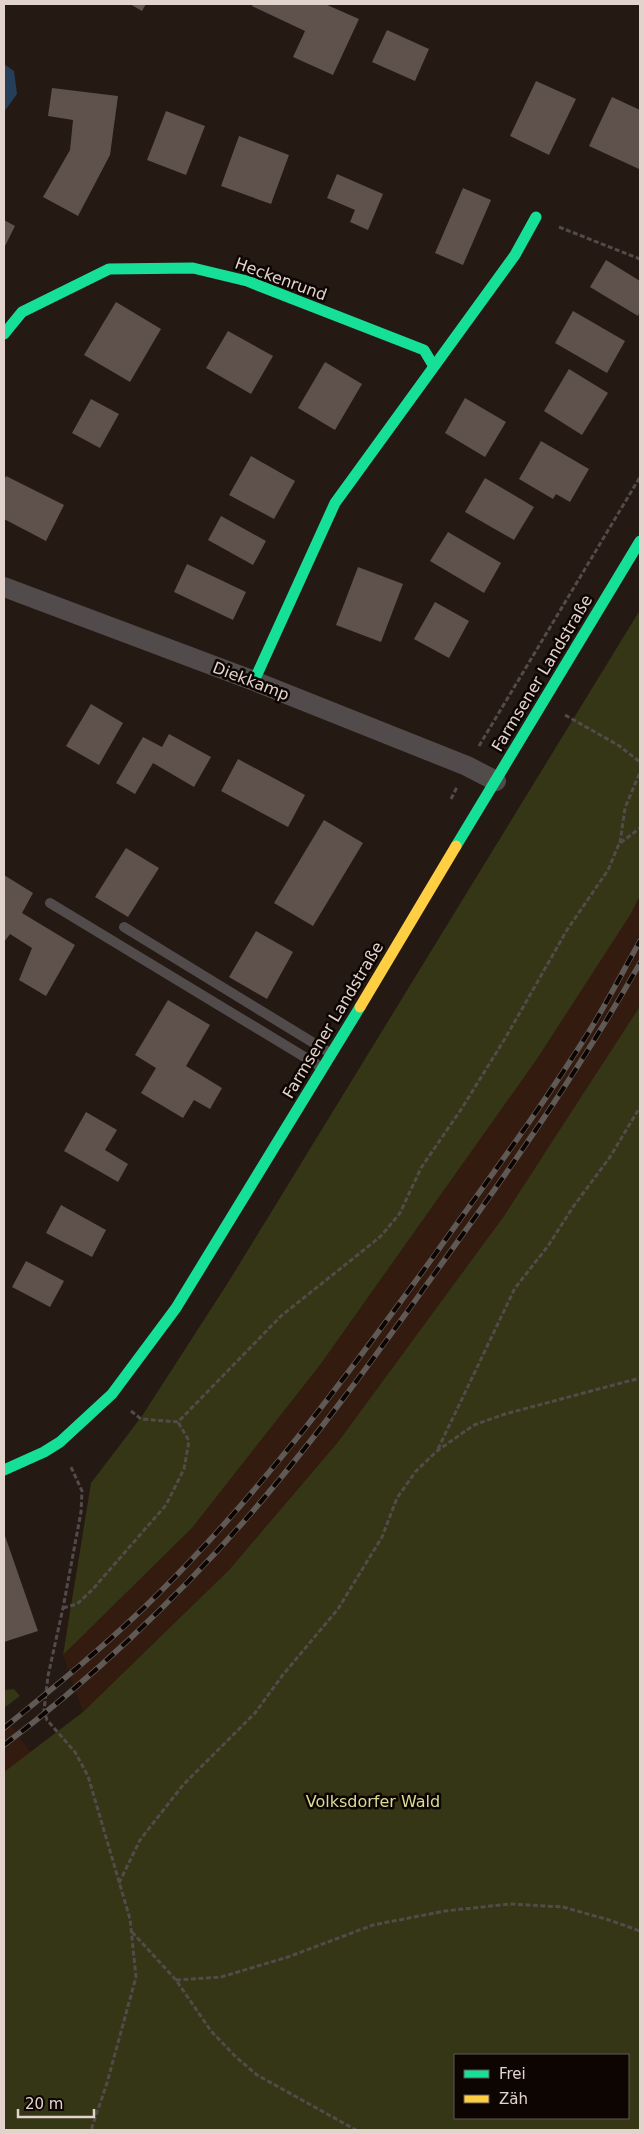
<svg xmlns="http://www.w3.org/2000/svg" width="644" height="2134" font-family="'DejaVu Sans',sans-serif">
<style>
.built{fill:#341b0f}
.green{fill:#353615;fill-rule:evenodd}
.water{fill:#273e58}
.building{fill:#5f524c}
.lines{fill:none;stroke-linecap:round;stroke-linejoin:round}
.path{stroke:#524b49;stroke-width:3;stroke-dasharray:5 2.5;stroke-linecap:butt}
.lane{stroke:#514c4b;stroke-width:10}
.street{stroke:#514c4b;stroke-width:20}
.fast{stroke:#16e098;stroke-width:11}
.slow{stroke:#ffcf43;stroke-width:11}
.rail-casing{stroke:#605a57;stroke-width:5.5}
.rail{stroke:#0d0502;stroke-width:4;stroke-dasharray:11;stroke-linecap:butt}
.labels{text-anchor:middle;dominant-baseline:central;stroke-width:5;stroke-linejoin:round;paint-order:stroke}
.street-label{font-size:16px;fill:#e3d3cd;stroke:#0d0502}
.park-label{font-size:16px;fill:#d7dc97;stroke:#0d0502}
</style>
<rect width="100%" height="100%" fill="#241913"/>
<!-- built -->
<g class="built">
<polygon points="640,898 640,1006 504,1216 338,1442 229,1570 83,1712 63,1655 192,1528 320,1365 537,1059"/>
<polygon points="4,1716 31,1753 4,1772"/>
</g>
<!-- green -->
<g class="green">
<polygon points="640,610 640,896 630,915 537,1059 320,1365 192,1528 63,1655 91,1483 142,1416 229,1281"/>
<path d="M640 1006V2130H4V1772L83 1712 229 1570 338 1442 504 1216ZM455 2055H628V2118H455Z"/>
<polygon points="14,1689 20,1696 4,1708 4,1690"/>
</g>
<!-- water -->
<polygon class="water" points="4,64 14,71 17,94 4,112"/>
<!-- building -->
<g class="building">
<polygon points="130,4 146,4 142,11"/>
<polygon points="253,4 325,4 359,19 333,75 293,57 305,31 252,6"/>
<polygon points="387,30 429,49 415,81 372,62"/>
<polygon points="536,81 576,99 549,155 510,136"/>
<polygon points="52,88 118,96 110,155 78,216 43,197 70,150 73,120 48,116"/>
<polygon points="612,97 640,110 639,169 589,146"/>
<polygon points="166,111 205,126 186,175 147,160"/>
<polygon points="239,136 289,155 271,204 221,186"/>
<polygon points="337,174 383,194 368,230 350,222 355,210 327,198"/>
<polygon points="463,188 491,200 463,265 435,253"/>
<polygon points="4,220 15,226 4,248"/>
<polygon points="606,260 640,281 640,311 638,316 590,287"/>
<polygon points="116,302 161,329 130,382 84,355"/>
<polygon points="573,311 625,341 607,373 555,343"/>
<polygon points="228,331 273,356 251,394 206,368"/>
<polygon points="325,362 362,384 335,430 298,408"/>
<polygon points="569,369 608,393 582,435 544,411"/>
<polygon points="465,398 506,422 485,457 445,433"/>
<polygon points="91,399 119,414 100,448 72,433"/>
<polygon points="541,441 589,469 570,502 556,494 553,499 519,479"/>
<polygon points="251,456 295,481 274,519 229,495"/>
<polygon points="6,476 64,505 46,541 4,519 4,481"/>
<polygon points="485,478 534,507 514,540 465,512"/>
<polygon points="221,516 266,541 253,565 208,540"/>
<polygon points="448,532 501,563 484,593 430,561"/>
<polygon points="187,564 246,592 233,620 174,592"/>
<polygon points="358,567 403,584 381,642 336,625"/>
<polygon points="435,602 469,621 449,658 414,639"/>
<polygon points="91,704 123,723 99,765 66,746"/>
<polygon points="169,734 211,757 194,787 153,763 135,794 116,783 143,737 162,747"/>
<polygon points="238,759 305,795 288,827 221,791"/>
<polygon points="324,820 363,843 313,926 274,903"/>
<polygon points="126,848 159,868 128,917 95,897"/>
<polygon points="4,875 33,893 22,913 75,945 46,996 19,980 32,948 10,934 4,942"/>
<polygon points="256,931 293,952 267,999 229,977"/>
<polygon points="168,1000 210,1025 186,1066 222,1088 210,1109 194,1100 183,1118 141,1093 156,1068 135,1055"/>
<polygon points="86,1112 117,1130 105,1150 128,1164 118,1182 64,1151"/>
<polygon points="61,1205 106,1230 92,1257 46,1233"/>
<polygon points="26,1261 64,1281 50,1307 12,1287"/>
<polygon points="4,1533 38,1631 4,1642"/>
</g>
<g class="lines">
<!-- path -->
<g class="path">
<polyline points="559,227 640,259"/>
<polyline points="565,715 618,745 640,762"/>
<polyline points="479,746 640,477"/>
<polyline points="451,799 457,787"/>
<polyline points="620,843 625,808 640,772"/>
<polyline points="131,1411 141,1419 178,1422 281,1316 365,1249 381,1236 400,1213 421,1168 462,1108 506,1037 567,930 608,870 619,844 640,828"/>
<polyline points="438,1449 515,1288 548,1246 573,1207 610,1157 640,1107"/>
<polyline points="71,1467 82,1491 81,1512 63,1608 48,1676 44,1710 47,1720 75,1752 88,1776 130,1919 136,1977 107,2083 91,2130"/>
<polyline points="63,1608 77,1604 92,1590 166,1505 184,1469 189,1441 178,1422"/>
<polyline points="119,1883 140,1840 183,1785 255,1713 282,1676 338,1609 382,1537 397,1498 416,1471 437,1451 474,1425 505,1414 640,1378"/>
<polyline points="132,1932 176,1980 211,2031 236,2057 257,2075 356,2130"/>
<polyline points="176,1980 221,1977 288,1957 373,1925 445,1911 510,1904 563,1907 609,1920 640,1931"/>
</g>
<!-- lane -->
<g class="lane">
<polyline points="50,903 321,1067"/>
<polyline points="124,927 330,1053"/>
</g>
<!-- street -->
<polyline class="street" points="4,587 254,681 467,766 496,781"/>
<!-- fast -->
<g class="fast">
<polyline points="4,334 22,312 109,269 193,268 247,281 424,350 433,365"/>
<polyline points="254,681 335,503 515,255 536,217"/>
<polyline points="456,846 640,541"/>
<polyline points="4,1470 44,1452 60,1442 112,1394 176,1308 360,1007"/>
</g>
<!-- slow -->
<polyline class="slow" points="360,1007 456,846"/>
<!-- rail casing -->
<g class="rail-casing">
<g id="rail">
<path d="M4 1728C57 1685 110 1642 158 1594 263 1490 350 1372 436 1253 488 1180 542 1107 590 1030 608 1001 623 971 640 941"/>
<path d="M4 1745C88 1682 176 1599 246 1519 314 1441 375 1357 435 1273 508 1172 579 1071 640 963"/>
</g>
</g>
<!-- rail -->
<use href="#rail" class="rail"/>
</g>
<g class="labels">
<!-- street labels -->
<g class="street-label">
<text transform="translate(281 279) rotate(20)">Heckenrund</text>
<text transform="translate(542 673) rotate(-59)">Farmsener Landstraße</text>
<text transform="translate(251 681) rotate(21)">Diekkamp</text>
<text transform="translate(333 1020) rotate(-59)">Farmsener Landstraße</text>
</g>
<!-- park labels -->
<g class="park-label">
<text x="373" y="1801">Volksdorfer Wald</text>
</g>
</g>
<!-- border -->
<rect width="644" height="2134" fill="none" stroke="#e3d3cd" stroke-width="10"/>
<!-- legend -->
<rect x="454" y="2054" width="175" height="65" fill="#0d0502" stroke="#635753"/>
<rect x="464" y="2070" width="25" height="8" fill="#16e098" stroke="#635753"/>
<text x="499" y="2079" font-size="15" fill="#e3d3cd">Frei</text>
<rect x="464" y="2095" width="25" height="8" fill="#ffcf43" stroke="#635753"/>
<text x="499" y="2104" font-size="15" fill="#e3d3cd">Zäh</text>
<!-- scale -->
<path d="M18 2109v8h76v-8" fill="none" stroke="#e3d3cd" stroke-width="2.5"/>
<text x="25" y="2109" font-size="15" fill="#e3d3cd" stroke="#0d0502" stroke-width="4" paint-order="stroke">20 m</text>
</svg>
